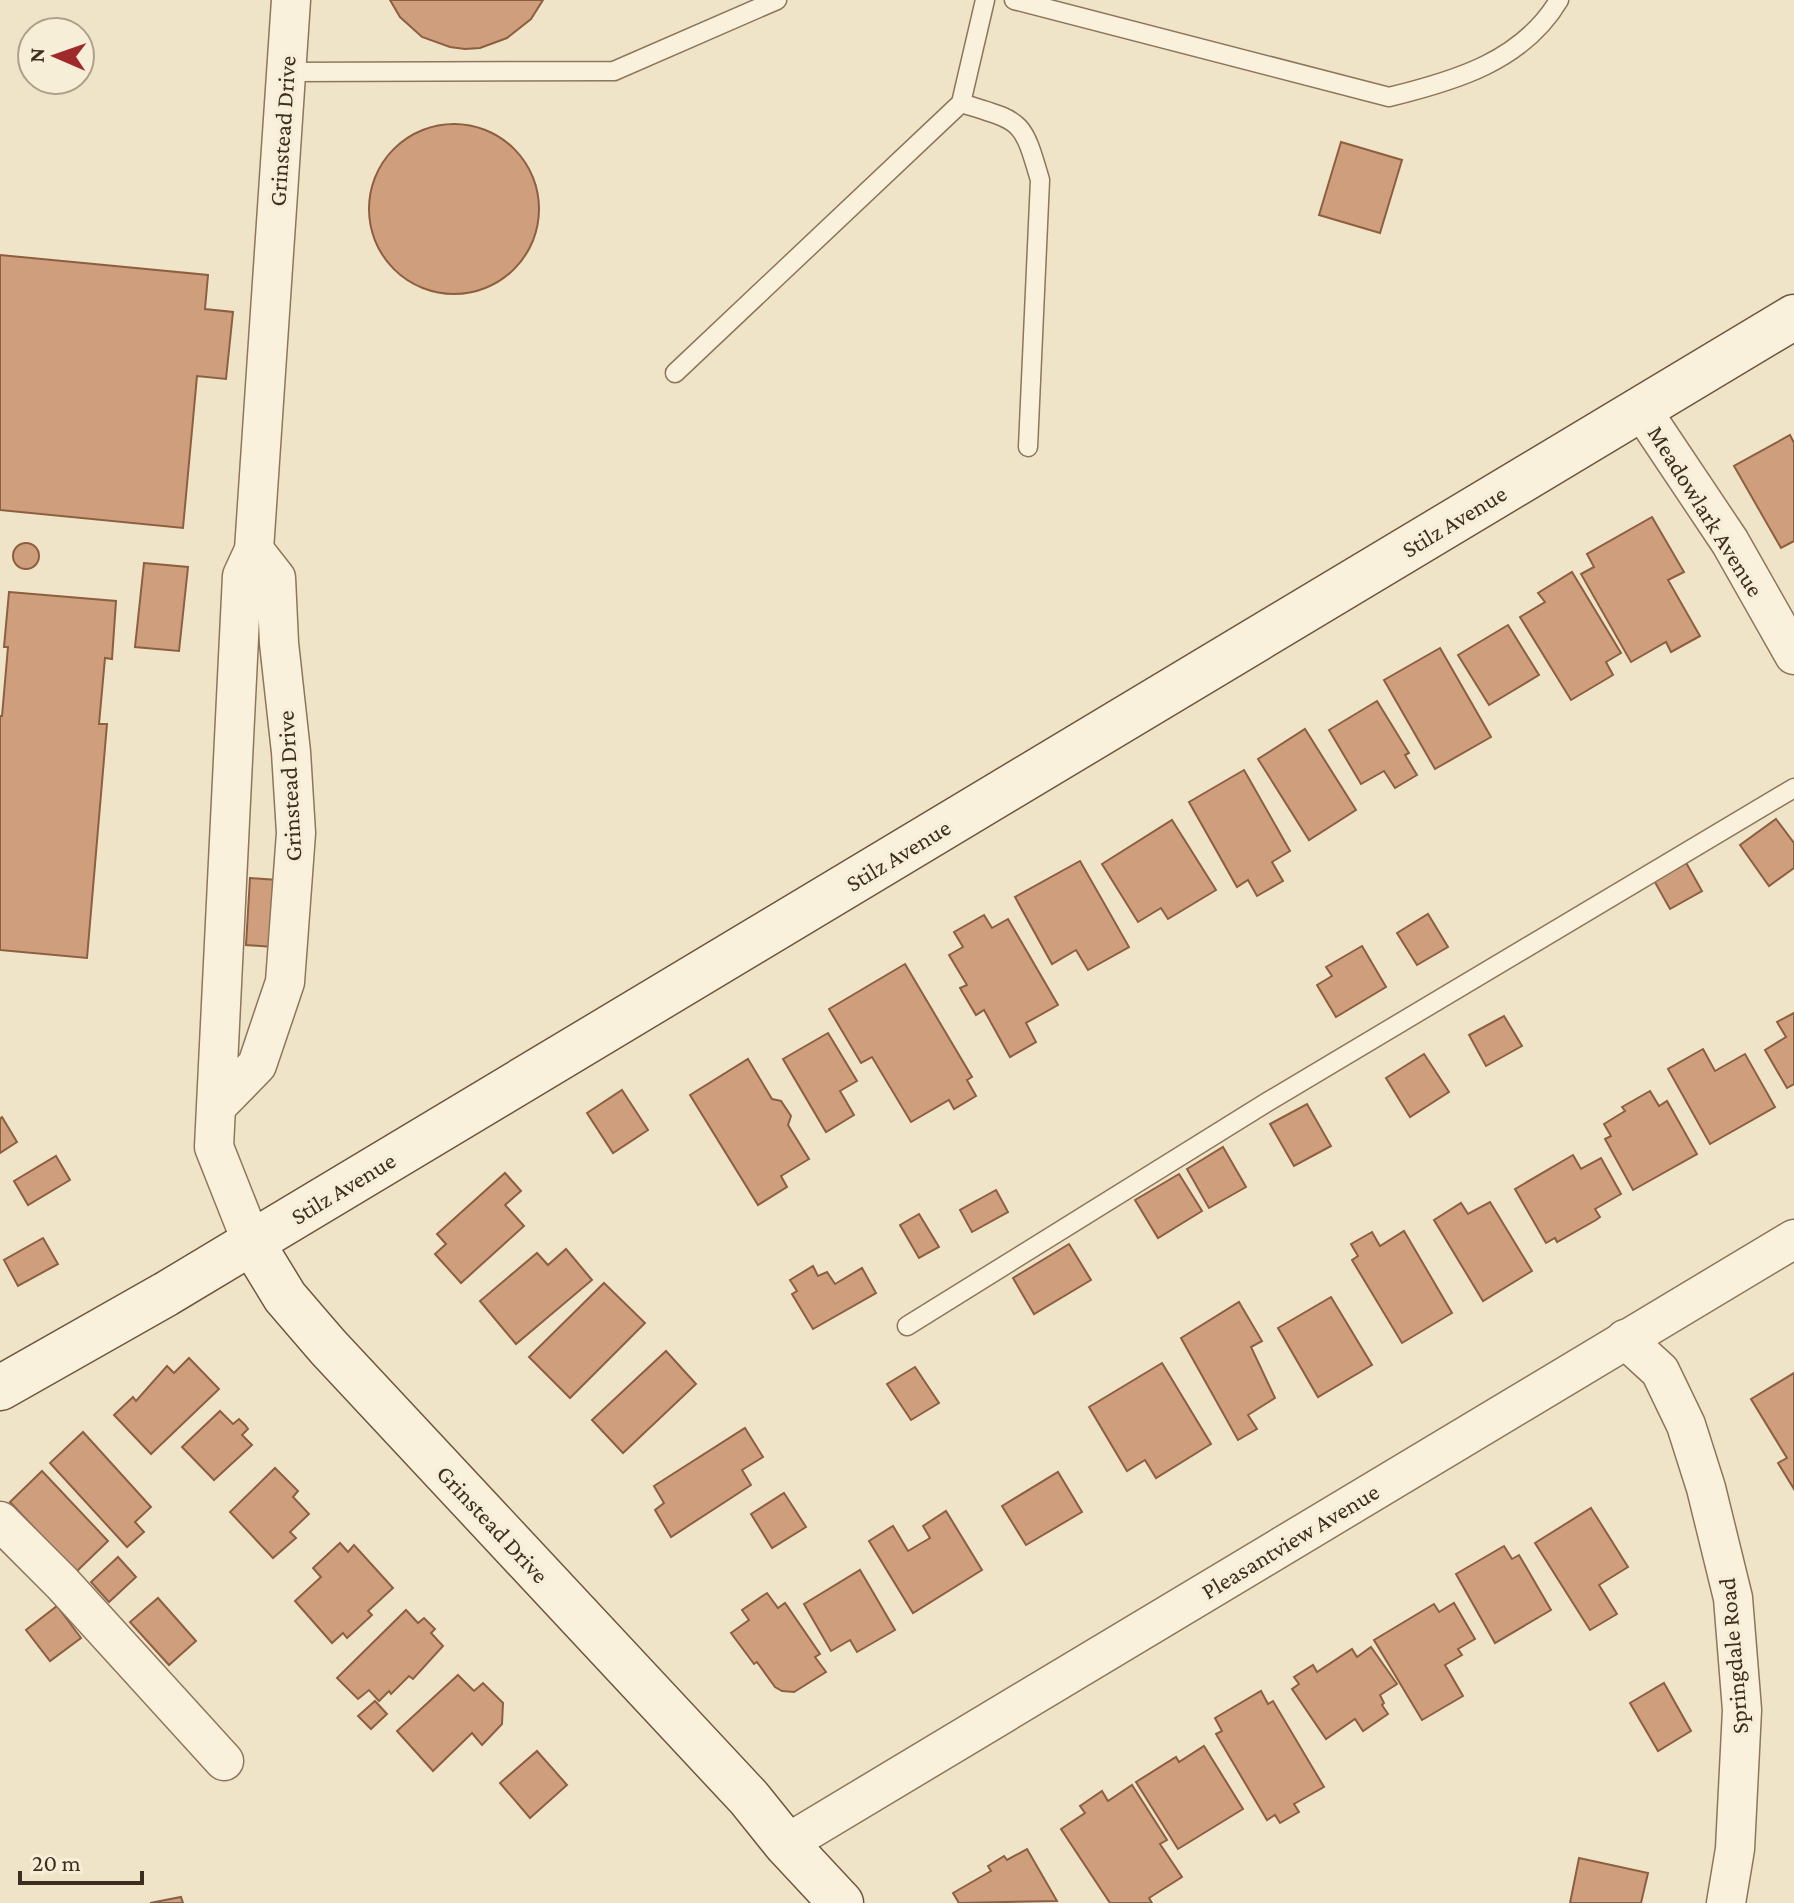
<svg xmlns="http://www.w3.org/2000/svg" width="1794" height="1903" font-family="'Crimson Pro',serif">
<style>
.building{fill:#cf9f7d;stroke:#8d5f41;stroke-width:2}
.lines{fill:none;stroke-linecap:round;stroke-linejoin:round}
.lane-casing{stroke:#8d765c;stroke-width:21}
.street-casing{stroke:#8d765c;stroke-width:41}
.secondary-casing{stroke:#6f573f;stroke-width:47}
.lane{stroke:#faf1dc;stroke-width:18}
.street{stroke:#faf1dc;stroke-width:38}
.secondary{stroke:#faf1dc;stroke-width:44}
.labels{text-anchor:middle;dominant-baseline:central;stroke-width:7;stroke-linejoin:round;paint-order:stroke}
.street-label{font-size:24px;fill:#3d2e20;stroke:#f7eed8}
</style>
<rect width="100%" height="100%" fill="#f0e4c8"/>
<!-- building -->
<g class="building">
<polygon points="390,0 543,0 531,19 507,38 480,48 465,49 450,47 422,37 400,17"/>
<circle cx="454" cy="209" r="85"/>
<polygon points="1341,142 1402,160 1380,233 1319,215"/>
<polygon points="0,255 208,275 205,309 233,312 226,379 197,376 183,528 0,510"/>
<polygon points="1790,435 1794,443 1794,541 1781,548 1734,466"/>
<polygon points="1652,517 1684,572 1668,580 1700,636 1671,652 1666,642 1631,662 1581,574 1594,567 1587,554"/>
<circle cx="26" cy="556" r="13"/>
<polygon points="144,563 188,567 179,651 135,647"/>
<polygon points="1572,572 1621,653 1606,662 1613,675 1571,700 1520,617 1545,602 1538,593"/>
<polygon points="9,592 116,601 112,659 105,658 99,724 107,724 87,958 0,950 0,716 2,716 8,647 4,647"/>
<polygon points="1508,625 1539,675 1489,705 1458,655"/>
<polygon points="1440,648 1491,737 1435,769 1384,680"/>
<polygon points="1377,701 1409,753 1405,755 1417,775 1395,788 1384,771 1361,784 1329,730"/>
<polygon points="1305,729 1356,810 1309,840 1258,759"/>
<polygon points="1244,770 1290,851 1272,862 1283,881 1257,896 1248,880 1237,887 1189,802"/>
<polygon points="1776,819 1794,843 1794,868 1769,886 1740,845"/>
<polygon points="1172,820 1216,890 1168,919 1161,908 1138,922 1102,864"/>
<polygon points="1684,859 1702,891 1670,909 1652,877"/>
<polygon points="1080,861 1129,947 1088,970 1076,950 1052,964 1015,897"/>
<polygon points="250,878 277,880 272,947 246,945"/>
<polygon points="1428,914 1448,947 1417,965 1397,933"/>
<polygon points="984,915 992,928 1008,919 1058,1005 1026,1023 1036,1042 1010,1057 984,1010 976,1015 960,988 967,985 949,955 963,947 954,932"/>
<polygon points="1362,946 1386,987 1336,1017 1317,985 1332,976 1326,967"/>
<polygon points="905,964 972,1077 967,1080 976,1096 954,1109 949,1100 911,1122 872,1057 861,1063 829,1009"/>
<polygon points="1794,1013 1794,1084 1787,1088 1765,1050 1786,1037 1777,1022"/>
<polygon points="1504,1016 1522,1046 1486,1066 1469,1035"/>
<polygon points="828,1033 857,1081 840,1091 854,1115 826,1132 783,1059"/>
<polygon points="1703,1049 1715,1071 1745,1054 1775,1107 1710,1144 1668,1069"/>
<polygon points="1424,1054 1449,1092 1410,1117 1386,1078"/>
<polygon points="748,1059 772,1099 781,1101 791,1116 788,1125 809,1159 781,1176 787,1187 758,1205 690,1095"/>
<polygon points="622,1090 648,1130 613,1153 587,1113"/>
<polygon points="1650,1091 1659,1106 1667,1101 1697,1154 1633,1190 1605,1139 1611,1136 1604,1124 1625,1111 1622,1107"/>
<polygon points="1307,1104 1331,1146 1294,1166 1270,1124"/>
<polygon points="2,1117 17,1142 0,1153 0,1119"/>
<polygon points="1223,1147 1246,1187 1209,1208 1187,1169"/>
<polygon points="1573,1155 1581,1169 1601,1158 1621,1194 1595,1209 1600,1217 1596,1220 1557,1242 1555,1238 1546,1243 1515,1189"/>
<polygon points="56,1156 70,1180 28,1205 14,1181"/>
<polygon points="505,1173 521,1191 505,1205 524,1226 461,1283 435,1254 446,1244 437,1234"/>
<polygon points="1179,1174 1202,1211 1158,1238 1135,1200"/>
<polygon points="996,1190 1008,1212 972,1232 960,1210"/>
<polygon points="1490,1202 1532,1271 1483,1301 1434,1220 1461,1203 1468,1214"/>
<polygon points="919,1214 939,1247 919,1258 900,1225"/>
<polygon points="1404,1231 1452,1313 1402,1343 1352,1260 1358,1256 1351,1244 1372,1232 1380,1246"/>
<polygon points="43,1238 58,1264 18,1286 4,1260"/>
<polygon points="1069,1244 1091,1280 1034,1314 1013,1278"/>
<polygon points="566,1249 592,1280 516,1344 480,1301 537,1253 548,1265"/>
<polygon points="813,1266 818,1276 827,1272 835,1284 862,1268 876,1293 813,1329 792,1294 797,1291 790,1280"/>
<polygon points="604,1283 645,1323 570,1398 529,1357"/>
<polygon points="1331,1297 1372,1365 1318,1397 1278,1328"/>
<polygon points="1239,1302 1262,1341 1251,1347 1275,1398 1248,1415 1257,1429 1238,1440 1181,1338"/>
<polygon points="666,1351 696,1384 623,1453 592,1420"/>
<polygon points="189,1358 219,1389 151,1454 114,1415 133,1397 136,1401 167,1366 174,1373"/>
<polygon points="1162,1363 1211,1444 1156,1478 1145,1460 1127,1471 1089,1407"/>
<polygon points="915,1367 939,1403 911,1420 887,1384"/>
<polygon points="1794,1373 1794,1489 1778,1463 1787,1458 1751,1399"/>
<polygon points="220,1411 233,1424 239,1419 245,1425 248,1429 242,1435 252,1445 214,1480 182,1447"/>
<polygon points="745,1428 763,1457 742,1470 751,1485 671,1537 655,1510 664,1503 654,1486"/>
<polygon points="83,1432 151,1507 135,1522 144,1532 127,1547 50,1463"/>
<polygon points="275,1468 298,1491 293,1497 309,1514 290,1532 296,1538 273,1558 230,1512"/>
<polygon points="42,1471 108,1541 76,1572 10,1502"/>
<polygon points="1058,1472 1082,1512 1026,1545 1002,1506"/>
<polygon points="784,1493 806,1527 772,1548 751,1514"/>
<polygon points="1591,1508 1628,1567 1599,1585 1617,1614 1590,1630 1535,1543"/>
<polygon points="946,1511 982,1570 913,1613 869,1541 893,1526 908,1551 930,1538 923,1526"/>
<polygon points="340,1543 348,1552 354,1545 393,1588 368,1611 372,1615 347,1638 343,1633 332,1643 295,1601 321,1577 313,1568"/>
<polygon points="1504,1546 1512,1559 1519,1555 1551,1610 1495,1643 1456,1574"/>
<polygon points="118,1557 136,1577 109,1602 91,1582"/>
<polygon points="860,1570 895,1630 857,1652 850,1640 831,1651 804,1604"/>
<polygon points="767,1593 778,1608 785,1603 820,1654 815,1657 826,1672 794,1692 782,1691 775,1687 757,1662 754,1664 731,1633 749,1620 742,1610"/>
<polygon points="158,1598 196,1641 169,1665 130,1622"/>
<polygon points="1454,1603 1475,1639 1458,1649 1462,1655 1445,1665 1463,1696 1422,1720 1374,1640 1434,1604 1439,1612"/>
<polygon points="57,1606 81,1638 50,1661 26,1630"/>
<polygon points="406,1610 418,1623 424,1618 435,1629 431,1633 443,1646 413,1679 409,1676 391,1694 389,1691 379,1701 369,1690 358,1699 337,1678"/>
<polygon points="1371,1647 1397,1684 1380,1695 1384,1703 1382,1705 1388,1714 1363,1731 1355,1719 1326,1739 1292,1689 1299,1684 1294,1677 1313,1665 1317,1672 1352,1649 1357,1657"/>
<polygon points="458,1675 474,1691 483,1683 503,1703 502,1724 482,1745 472,1733 433,1771 397,1731"/>
<polygon points="1664,1683 1691,1731 1658,1751 1630,1703"/>
<polygon points="1261,1691 1268,1704 1273,1701 1324,1787 1294,1804 1299,1812 1280,1823 1275,1815 1267,1820 1216,1734 1222,1731 1215,1718"/>
<polygon points="375,1701 387,1714 371,1729 358,1716"/>
<polygon points="1204,1746 1243,1809 1178,1849 1136,1782 1176,1757 1179,1762"/>
<polygon points="537,1751 567,1785 530,1818 500,1783"/>
<polygon points="1132,1785 1167,1840 1160,1844 1182,1877 1149,1898 1152,1903 1110,1903 1061,1829 1085,1813 1080,1806 1102,1791 1108,1801"/>
<polygon points="1027,1849 1057,1901 959,1903 953,1893 991,1871 988,1866 1004,1856 1007,1860"/>
<polygon points="1579,1858 1648,1873 1641,1903 1570,1903"/>
<polygon points="181,1897 183,1903 150,1903"/>
</g>
<g class="lines">
<!-- lane casing -->
<g class="lane-casing">
<g id="lane">
<path d="M1014 0 1389 97C1455 81 1523 61 1559 0"/>
<polyline points="286,72 614,71 777,0"/>
<path d="M961 103C1022 122 1022 118 1040 180L1028 447"/>
<polyline points="675,373 961,103 985,0"/>
<polyline points="907,1326 1269,1101 1794,788"/>
</g>
</g>
<!-- street casing -->
<g class="street-casing">
<g id="street">
<polyline points="1641,409 1730,542 1794,655"/>
<polyline points="217,1106 257,1065 285,982 296,833 291,752 279,643 276,578 254,550"/>
<polyline points="252,1243 214,1147 242,576 254,550 291,0"/>
<polyline points="1625,1339 1660,1371 1686,1425 1706,1488 1733,1598 1742,1710 1735,1849 1726,1903"/>
<polyline points="0,1521 62,1583 224,1761"/>
<polyline points="786,1844 1794,1239"/>
</g>
</g>
<!-- secondary casing -->
<g class="secondary-casing">
<g id="secondary">
<polyline points="252,1243 285,1297 328,1347 749,1798 786,1844 841,1903"/>
<polyline points="0,1388 166,1294 1794,317"/>
</g>
</g>
<!-- lane -->
<use href="#lane" class="lane"/>
<!-- street -->
<use href="#street" class="street"/>
<!-- secondary -->
<use href="#secondary" class="secondary"/>
</g>
<g class="labels">
<!-- street labels -->
<g class="street-label">
<text transform="translate(282 131) rotate(-86)">Grinstead Drive</text>
<text transform="translate(1706 511) rotate(58)">Meadowlark Avenue</text>
<text transform="translate(1454 521) rotate(-31)">Stilz Avenue</text>
<text transform="translate(289 786) rotate(-93)">Grinstead Drive</text>
<text transform="translate(898 855) rotate(-31)">Stilz Avenue</text>
<text transform="translate(343 1188) rotate(-31)">Stilz Avenue</text>
<text transform="translate(493 1524) rotate(47)">Grinstead Drive</text>
<text transform="translate(1290 1541) rotate(-31)">Pleasantview Avenue</text>
<text transform="translate(1733 1656) rotate(-95)">Springdale Road</text>
</g>
</g>
<!-- north arrow -->
<g transform="translate(56 56) rotate(272)"><circle r="38" fill="#f7eed8" stroke="#ada18e" stroke-width="2"/>
<path d="M0-6L14 30L0 20L-14 30Z" fill="#9e2a2b"/>
<text y="-12" font-size="22" font-weight="bold" text-anchor="middle" fill="#3d2e20">N</text>
</g>
<!-- scale -->
<path d="M20 1871v12h122v-12" fill="none" stroke="#3d2e20" stroke-width="4"/>
<text x="32" y="1871" font-size="24" fill="#3d2e20" stroke="#f7eed8" stroke-width="6" paint-order="stroke">20 m</text>
</svg>
